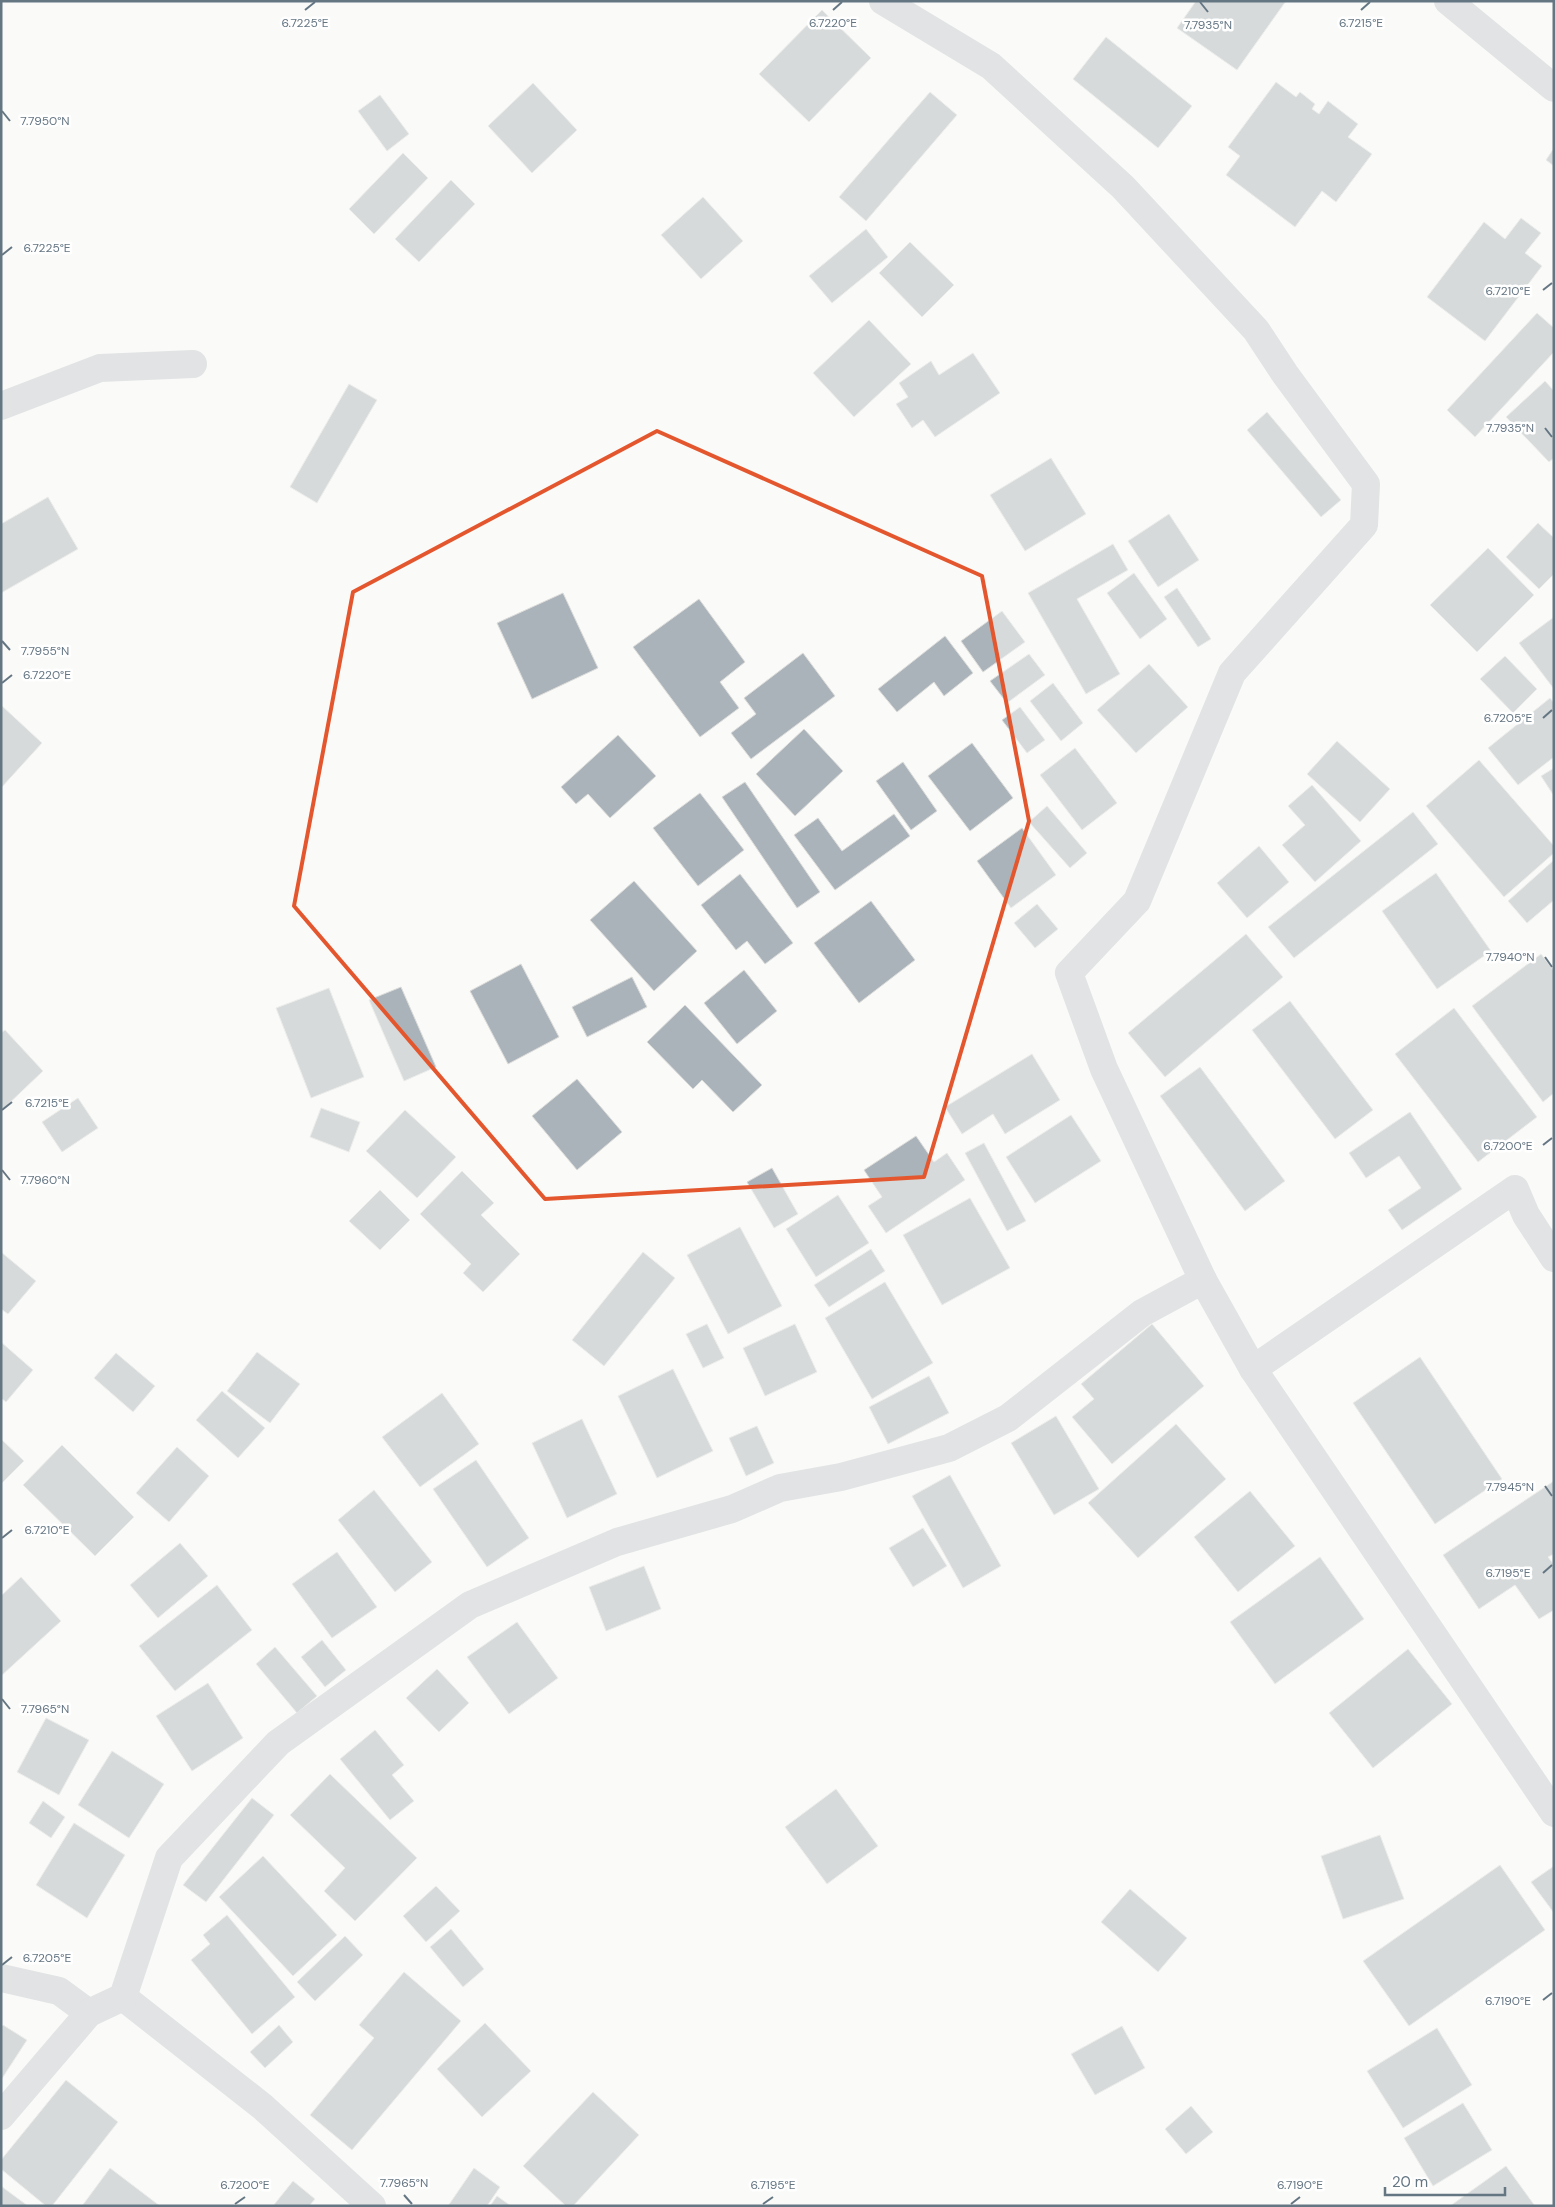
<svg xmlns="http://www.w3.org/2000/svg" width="1555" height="2207" font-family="'DM Sans',sans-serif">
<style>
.building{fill:#aab3b9;stroke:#dcdcda}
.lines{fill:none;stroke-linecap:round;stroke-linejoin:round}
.street{stroke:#c3c8cc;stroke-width:28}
.marked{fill:none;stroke:#e4572e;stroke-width:4;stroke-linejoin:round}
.ticks{fill:none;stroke:#657683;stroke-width:2}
.ticks-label{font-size:12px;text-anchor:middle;fill:#657683;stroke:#fff;stroke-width:5;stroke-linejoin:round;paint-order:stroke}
</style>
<rect width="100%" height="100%" fill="#fafaf8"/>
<!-- building -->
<g class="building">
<polygon points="1196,1 1286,1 1237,70 1177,28"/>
<polygon points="822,10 871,58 809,122 759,74"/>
<polygon points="1106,37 1192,106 1158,148 1073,79"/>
<polygon points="1276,82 1296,97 1300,92 1315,104 1312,109 1319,114 1328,101 1358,124 1348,137 1372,154 1336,202 1322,191 1295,227 1226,175 1240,156 1228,147"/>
<polygon points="533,83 577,130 532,173 488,126"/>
<polygon points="930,92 957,115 866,221 839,197"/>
<polygon points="380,95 409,134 387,151 358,111"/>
<polygon points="1554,148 1554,166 1546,160"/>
<polygon points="403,153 428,178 374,234 349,209"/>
<polygon points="451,180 475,204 419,262 395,239"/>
<polygon points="703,197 743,241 701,279 661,235"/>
<polygon points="1521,218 1541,233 1525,253 1542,266 1485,341 1427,297 1484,222 1505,239"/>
<polygon points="866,229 888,257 832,303 809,276"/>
<polygon points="910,242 954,285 922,317 879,273"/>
<polygon points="1537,313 1554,328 1554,352 1475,437 1447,410"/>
<polygon points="869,320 911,364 854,417 813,373"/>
<polygon points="973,353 1000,393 935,437 923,420 912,428 896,404 908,397 899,383 931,361 939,375"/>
<polygon points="1545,381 1554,391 1554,458 1549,462 1506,417"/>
<polygon points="349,384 377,400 317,503 290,487"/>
<polygon points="1267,412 1341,500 1321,517 1247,430"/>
<polygon points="1051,458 1086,514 1025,551 990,495"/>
<polygon points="48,497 78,549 1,593 1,524"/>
<polygon points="1169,514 1199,560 1158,587 1128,541"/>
<polygon points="1538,523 1554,538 1554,574 1539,589 1506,557"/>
<polygon points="1113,544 1128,570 1077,599 1120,674 1086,694 1028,593"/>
<polygon points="1488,548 1534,595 1477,652 1430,605"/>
<polygon points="1134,573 1167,619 1140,639 1107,593"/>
<polygon points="1177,588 1211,639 1198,647 1164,597"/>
<polygon points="563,593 598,668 532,699 497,623"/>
<polygon points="699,599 745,662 720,682 739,708 700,737 633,647"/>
<polygon points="1002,611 1025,642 983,672 961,641"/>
<polygon points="1554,617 1554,689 1519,643"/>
<polygon points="945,636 973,673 944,696 934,682 897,712 878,689"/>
<polygon points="803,653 835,696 751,759 731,733 756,714 744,698"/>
<polygon points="1029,654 1045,675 1007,703 990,681"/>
<polygon points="1505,656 1537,689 1513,713 1480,679"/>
<polygon points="1149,664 1188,707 1136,753 1097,710"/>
<polygon points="1053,683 1083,723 1061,741 1030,701"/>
<polygon points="1550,698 1554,703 1554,757 1518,785 1488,748"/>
<polygon points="1,705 42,743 1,788"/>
<polygon points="1020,707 1045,740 1027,753 1002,720"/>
<polygon points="804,729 843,771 795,816 756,774"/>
<polygon points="618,735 656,776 610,818 588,794 576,804 561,787"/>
<polygon points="1337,741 1390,789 1360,822 1307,774"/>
<polygon points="972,743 1013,798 970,831 928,776"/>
<polygon points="1075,748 1117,803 1082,830 1040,775"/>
<polygon points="1479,760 1554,846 1554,853 1504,897 1426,806"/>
<polygon points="903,762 937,811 911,830 876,781"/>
<polygon points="1554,768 1554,796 1541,776"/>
<polygon points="745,782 820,892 797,908 722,797"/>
<polygon points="1312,785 1361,841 1315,882 1282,845 1305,825 1288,806"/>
<polygon points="700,793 744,850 698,886 653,828"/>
<polygon points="1047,806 1087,853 1070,868 1029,822"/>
<polygon points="1413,812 1438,844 1294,958 1268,927"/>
<polygon points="894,814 910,836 835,890 794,835 818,818 842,851"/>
<polygon points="1022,828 1056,875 1011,908 977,861"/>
<polygon points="1259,846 1289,882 1247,918 1217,883"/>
<polygon points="1554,860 1554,900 1527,923 1508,901"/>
<polygon points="1436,873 1491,951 1437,989 1382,911"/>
<polygon points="740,874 793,943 765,964 747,941 736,950 701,905"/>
<polygon points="634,881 697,951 654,991 590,920"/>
<polygon points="871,901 915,960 859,1003 814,943"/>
<polygon points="1037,904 1058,929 1035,948 1014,923"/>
<polygon points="1246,934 1283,977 1165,1077 1128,1033"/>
<polygon points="1541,954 1554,971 1554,1093 1543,1102 1472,1006"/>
<polygon points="521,964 559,1037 508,1064 470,991"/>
<polygon points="744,970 777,1011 737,1044 704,1003"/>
<polygon points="632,977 647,1007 587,1037 572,1007"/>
<polygon points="401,987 436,1067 404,1081 369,1000"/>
<polygon points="329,988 364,1077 311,1098 276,1008"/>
<polygon points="1290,1001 1373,1110 1335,1139 1252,1030"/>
<polygon points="685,1005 762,1085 733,1112 702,1080 693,1089 647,1042"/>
<polygon points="1454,1008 1537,1117 1478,1162 1395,1054"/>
<polygon points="5,1030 43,1071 1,1111 1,1033"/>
<polygon points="1032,1054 1060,1100 1005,1134 993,1114 962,1134 945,1107"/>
<polygon points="1200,1067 1285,1181 1245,1211 1160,1096"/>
<polygon points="577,1079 622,1132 577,1170 532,1116"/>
<polygon points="78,1098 98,1128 62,1152 42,1122"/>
<polygon points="321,1108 360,1122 349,1152 310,1137"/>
<polygon points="405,1110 456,1157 417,1198 366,1151"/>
<polygon points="1410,1112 1462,1189 1402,1230 1388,1210 1421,1188 1399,1156 1366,1178 1349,1153"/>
<polygon points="1071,1115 1101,1161 1035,1203 1006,1157"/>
<polygon points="916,1136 934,1162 947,1153 965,1180 886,1233 868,1206 882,1197 864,1170"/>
<polygon points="984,1143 1026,1221 1007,1231 965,1153"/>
<polygon points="772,1168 798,1214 774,1228 747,1182"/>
<polygon points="462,1171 494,1203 481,1215 520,1254 483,1292 463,1273 471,1264 420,1214"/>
<polygon points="380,1190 410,1220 380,1250 349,1221"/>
<polygon points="838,1195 869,1243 816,1277 786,1229"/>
<polygon points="970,1198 1010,1268 942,1305 903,1235"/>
<polygon points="740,1227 782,1306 728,1334 687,1255"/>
<polygon points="871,1249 885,1271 829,1307 814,1285"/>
<polygon points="1,1252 36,1281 8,1314 1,1309"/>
<polygon points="643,1252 675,1278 604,1366 572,1340"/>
<polygon points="885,1282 933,1363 872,1399 825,1318"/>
<polygon points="707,1324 724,1358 703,1368 686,1334"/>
<polygon points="795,1324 817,1372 765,1396 743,1348"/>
<polygon points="1152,1324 1204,1386 1112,1464 1072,1417 1094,1399 1081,1384"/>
<polygon points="1,1342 33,1370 6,1402 1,1398"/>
<polygon points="257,1352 300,1384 270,1423 227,1391"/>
<polygon points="116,1353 155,1386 133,1412 94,1378"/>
<polygon points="1420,1357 1502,1479 1435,1524 1353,1403"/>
<polygon points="673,1369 713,1451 657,1478 618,1396"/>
<polygon points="929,1376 949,1413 888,1444 869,1407"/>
<polygon points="222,1391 265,1428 238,1458 196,1420"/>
<polygon points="442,1393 479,1444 420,1487 382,1437"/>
<polygon points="1056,1416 1099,1489 1054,1515 1011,1443"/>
<polygon points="582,1419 617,1494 567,1518 532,1443"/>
<polygon points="1176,1424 1226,1479 1138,1558 1088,1503"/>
<polygon points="757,1426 774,1463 746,1476 729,1438"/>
<polygon points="1,1439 24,1461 1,1484"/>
<polygon points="62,1445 134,1517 95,1556 23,1485"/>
<polygon points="177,1447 209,1476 169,1522 136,1493"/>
<polygon points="476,1460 529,1538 487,1567 433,1489"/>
<polygon points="950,1475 1001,1566 963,1588 912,1496"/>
<polygon points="1554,1481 1554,1554 1548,1557 1554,1565 1554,1610 1539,1619 1515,1585 1479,1609 1443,1555"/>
<polygon points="374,1490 432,1562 395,1592 338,1520"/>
<polygon points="1250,1491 1295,1546 1238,1592 1194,1537"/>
<polygon points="923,1528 947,1566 913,1587 889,1548"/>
<polygon points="180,1543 208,1576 158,1618 130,1585"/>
<polygon points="337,1552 377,1607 332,1638 292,1584"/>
<polygon points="1320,1557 1364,1619 1275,1684 1230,1622"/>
<polygon points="644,1566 661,1609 606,1631 589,1587"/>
<polygon points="21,1577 61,1621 1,1676 1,1596"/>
<polygon points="217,1585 252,1630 175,1691 139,1646"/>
<polygon points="517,1622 558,1678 509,1714 467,1657"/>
<polygon points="322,1640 346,1670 325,1687 301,1657"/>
<polygon points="275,1647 317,1696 297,1713 256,1664"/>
<polygon points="1408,1649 1452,1704 1373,1768 1329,1713"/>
<polygon points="437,1669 469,1703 439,1732 406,1698"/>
<polygon points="208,1683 243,1738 192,1771 156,1716"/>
<polygon points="46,1718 89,1740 59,1795 17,1772"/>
<polygon points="375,1730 404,1765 392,1775 414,1801 390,1820 340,1759"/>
<polygon points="112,1751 164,1784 129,1838 78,1805"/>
<polygon points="330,1774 417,1858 355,1921 324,1891 345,1868 290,1815"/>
<polygon points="836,1789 878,1846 827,1884 785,1827"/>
<polygon points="252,1798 274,1815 206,1902 183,1885"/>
<polygon points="43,1801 65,1817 51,1838 29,1823"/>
<polygon points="74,1823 125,1855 87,1918 36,1885"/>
<polygon points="1380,1835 1404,1899 1343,1919 1321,1856"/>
<polygon points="263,1856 337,1935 293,1976 219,1897"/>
<polygon points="1500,1865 1545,1930 1409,2026 1363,1961"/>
<polygon points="1554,1866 1554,1913 1531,1882"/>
<polygon points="436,1886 460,1911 426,1942 403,1916"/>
<polygon points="1130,1889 1187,1938 1158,1972 1101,1922"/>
<polygon points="227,1915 295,1997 252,2034 191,1960 210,1944 203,1935"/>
<polygon points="451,1929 484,1969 463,1987 430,1947"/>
<polygon points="345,1936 363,1955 315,2001 297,1982"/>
<polygon points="404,1972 461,2021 352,2150 310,2115 374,2038 359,2025"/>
<polygon points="485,2023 531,2071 482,2117 437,2069"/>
<polygon points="3,2025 27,2040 1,2080 1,2027"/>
<polygon points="279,2025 293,2042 265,2068 250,2052"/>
<polygon points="1122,2026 1145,2068 1095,2095 1071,2054"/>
<polygon points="1437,2028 1472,2085 1403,2128 1367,2071"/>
<polygon points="66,2080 118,2122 52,2206 46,2206 1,2169 1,2160"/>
<polygon points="593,2092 639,2135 573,2206 566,2206 523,2166"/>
<polygon points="1463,2103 1492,2150 1433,2186 1404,2138"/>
<polygon points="1191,2106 1213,2132 1186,2154 1165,2129"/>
<polygon points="1506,2166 1535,2206 1450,2206"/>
<polygon points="110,2168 160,2206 82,2206"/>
<polygon points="474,2168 500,2187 487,2206 448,2206"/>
<polygon points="293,2181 315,2199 309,2206 273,2206"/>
<polygon points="1,2186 28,2206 1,2206"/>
<polygon points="497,2196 511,2206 490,2206"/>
</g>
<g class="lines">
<!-- street -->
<g class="street">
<polyline points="883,1 991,66 1123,187 1256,330 1285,374 1366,484 1364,525 1232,673 1137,901 1069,973 1104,1069 1203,1280"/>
<polyline points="1448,1 1554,88"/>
<polyline points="1,406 100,368 193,364"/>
<polyline points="1253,1369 1515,1189 1526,1215 1554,1258"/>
<polyline points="1,1978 59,1991 89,2013"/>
<polyline points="123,1997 263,2107 372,2206"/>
<polyline points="1,2116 89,2013 123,1997 169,1858 278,1743 470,1605 617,1542 732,1509 780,1488 841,1477 949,1448 1008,1418 1142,1313 1203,1280 1253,1369 1554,1813"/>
</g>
</g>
<!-- marked area -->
<path d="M0 0H1555V2207H0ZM657 431 982 576 1029 821 924 1177 545 1199 294 906 353 592Z" fill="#fafaf8" fill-opacity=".55" fill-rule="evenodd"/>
<path class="marked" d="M657 431 982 576 1029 821 924 1177 545 1199 294 906 353 592Z"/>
<!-- ticks -->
<path class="ticks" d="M1200 2 1208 12M305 10 315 2M833 10 842 2M1361 10 1370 2M2 111 10 121M2 255 12 247M1543 290 1552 283M1545 428 1552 437M2 641 10 650M2 683 12 675M1543 718 1552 710M1545 957 1552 967M2 1110 12 1102M1543 1145 1552 1138M2 1170 10 1180M1545 1486 1552 1496M2 1538 12 1530M1543 1573 1552 1565M2 1699 10 1709M2 1965 12 1957M1543 2000 1552 1993M404 2195 412 2204M235 2204 245 2197M763 2204 773 2197M1291 2204 1300 2197"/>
<g class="ticks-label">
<text x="305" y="27">6.7225°E</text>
<text x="833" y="27">6.7220°E</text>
<text x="1361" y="27">6.7215°E</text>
<text x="1208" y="29">7.7935°N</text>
<text x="45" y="125">7.7950°N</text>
<text x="47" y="252">6.7225°E</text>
<text x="1508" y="295">6.7210°E</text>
<text x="1510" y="432">7.7935°N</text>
<text x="45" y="655">7.7955°N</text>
<text x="47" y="679">6.7220°E</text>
<text x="1508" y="722">6.7205°E</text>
<text x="1510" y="961">7.7940°N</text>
<text x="47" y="1107">6.7215°E</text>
<text x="1508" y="1150">6.7200°E</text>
<text x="45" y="1184">7.7960°N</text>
<text x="1510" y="1491">7.7945°N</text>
<text x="47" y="1534">6.7210°E</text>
<text x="1508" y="1577">6.7195°E</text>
<text x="45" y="1713">7.7965°N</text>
<text x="47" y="1962">6.7205°E</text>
<text x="1508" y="2005">6.7190°E</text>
<text x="404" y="2187">7.7965°N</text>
<text x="245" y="2189">6.7200°E</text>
<text x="773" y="2189">6.7195°E</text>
<text x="1300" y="2189">6.7190°E</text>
</g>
<!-- border -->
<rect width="1555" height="2207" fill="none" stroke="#657683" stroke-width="5"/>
<!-- scale -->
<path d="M1385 2187v8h120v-8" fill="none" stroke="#657683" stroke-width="2.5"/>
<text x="1392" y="2187" font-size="15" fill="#657683" stroke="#ffffff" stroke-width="4" paint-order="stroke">20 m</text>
</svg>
